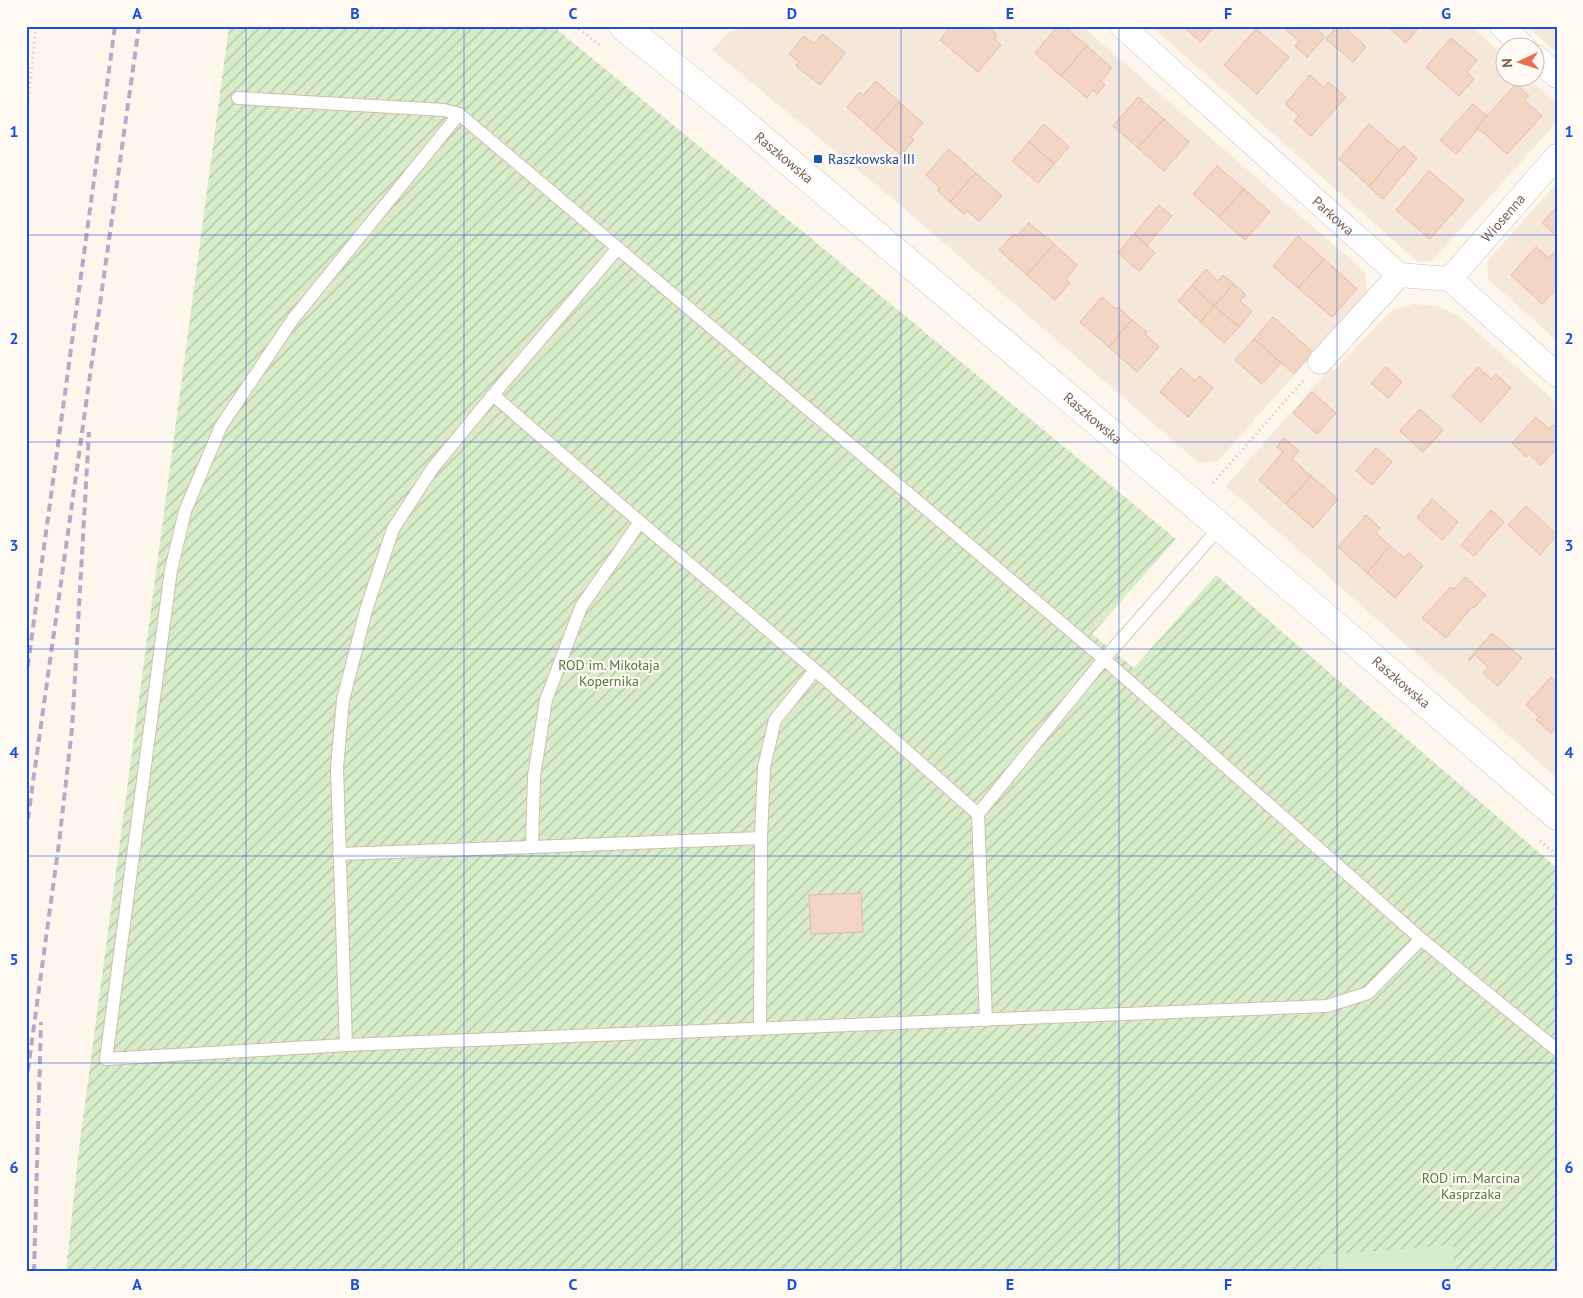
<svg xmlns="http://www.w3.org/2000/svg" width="1583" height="1298" font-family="'PT Sans',sans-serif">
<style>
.residential{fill:#f5e8da}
.garden{fill:url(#garden-furrows)}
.pitch{fill:#d8ecc9}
.building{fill:#f3d5c3;stroke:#e6bba3}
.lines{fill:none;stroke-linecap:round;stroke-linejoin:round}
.lane-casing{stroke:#d1beb0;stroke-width:14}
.street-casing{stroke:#d1beb0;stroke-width:25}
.secondary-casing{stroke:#d6c0b0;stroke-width:29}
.path{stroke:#d9b8a5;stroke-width:3;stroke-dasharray:1 4;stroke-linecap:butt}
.lane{stroke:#fff;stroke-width:12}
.street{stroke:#fff;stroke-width:24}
.secondary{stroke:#fff;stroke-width:28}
.rail{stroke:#b9a8c9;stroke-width:4;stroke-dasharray:8 5;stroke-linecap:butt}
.grid{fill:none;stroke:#1d4ed8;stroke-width:1;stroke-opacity:0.55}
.transit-dot{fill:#1a4fb4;stroke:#fffaf3;stroke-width:2}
.labels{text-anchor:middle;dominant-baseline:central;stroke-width:4.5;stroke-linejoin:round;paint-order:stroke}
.street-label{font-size:14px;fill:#7a5c4d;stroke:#fffaf3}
.transit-label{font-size:14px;fill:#164399;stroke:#fffaf3;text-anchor:start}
.park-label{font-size:14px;fill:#537a41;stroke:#fffaf3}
.neatline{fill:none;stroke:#1d4ed8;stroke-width:2}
.grid-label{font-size:16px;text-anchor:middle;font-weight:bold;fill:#1d4ed8}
</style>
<defs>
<pattern id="garden-furrows" width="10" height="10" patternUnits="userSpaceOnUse" patternTransform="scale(1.25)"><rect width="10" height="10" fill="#d8ecc9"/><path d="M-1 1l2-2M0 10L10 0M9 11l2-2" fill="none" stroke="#b4c2a5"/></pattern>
</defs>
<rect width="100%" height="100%" fill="#fdf6ec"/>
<!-- residential -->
<g class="residential">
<polygon points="758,26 1082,26 1365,272 1367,293 1218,461 1199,463 887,194 712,50 730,31"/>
<polygon points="1151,26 1471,26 1505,57 1506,78 1528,78 1557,103 1557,122 1432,261 1418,262"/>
<polygon points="1527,26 1557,26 1557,53"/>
<polygon points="1557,183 1557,341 1488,279 1487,261"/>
<polygon points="1413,304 1438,306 1459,316 1557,403 1557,778 1226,486 1330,368 1333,371 1391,311"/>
</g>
<!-- garden -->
<polygon class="garden" points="229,26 553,26 1176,539 1092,634 1134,668 1216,575 1557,868 1557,1272 66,1272 78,1156"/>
<!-- pitch -->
<polygon class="pitch" points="1453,1245 1455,1272 1321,1272 1320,1255"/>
<!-- building -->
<g class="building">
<polygon points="951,26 987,26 997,35 994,39 1001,45 978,72 940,40"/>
<polygon points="1058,26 1064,26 1087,46 1061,76 1035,53"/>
<polygon points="1182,26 1214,26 1201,42"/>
<polygon points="1289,26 1314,26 1325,37 1307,57 1295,46 1299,41 1286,30"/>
<polygon points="1337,26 1343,26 1366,47 1353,62 1326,39"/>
<polygon points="1387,26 1420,26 1406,43"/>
<polygon points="1256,29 1289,57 1257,94 1224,65"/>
<polygon points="822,34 845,53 820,85 796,66 799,62 789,54 804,36 814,44"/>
<polygon points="1451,38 1477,60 1467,72 1474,79 1459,96 1426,67"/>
<polygon points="1087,46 1112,68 1101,81 1105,85 1097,94 1093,90 1087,98 1061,76"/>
<polygon points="1310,75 1324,88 1328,82 1346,97 1311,136 1294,121 1299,116 1285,104"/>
<polygon points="876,81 899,102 874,131 847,107 860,92 863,95"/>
<polygon points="1516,84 1529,96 1524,100 1542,116 1507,154 1477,127"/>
<polygon points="1138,97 1164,119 1138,148 1113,126"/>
<polygon points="899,102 923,123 911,137 914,140 901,155 874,131"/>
<polygon points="1473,104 1487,116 1477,127 1478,129 1456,154 1440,140"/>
<polygon points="1164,119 1189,142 1164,171 1138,148"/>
<polygon points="1044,124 1069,147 1054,164 1029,142"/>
<polygon points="1369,124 1400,151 1369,186 1339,159"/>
<polygon points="1029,142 1054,164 1038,183 1012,161"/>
<polygon points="1403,146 1417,158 1383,199 1369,187"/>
<polygon points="949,149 976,173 950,202 937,190 940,188 926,175"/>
<polygon points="1217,166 1244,189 1219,217 1193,194"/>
<polygon points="1429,171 1464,200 1430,239 1396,210"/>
<polygon points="976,173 1002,196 979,221 967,211 964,214 950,202"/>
<polygon points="1244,189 1270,212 1245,240 1219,217"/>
<polygon points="1159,205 1172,216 1147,245 1134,234"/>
<polygon points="1555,209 1557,211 1557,236 1542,223"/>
<polygon points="1029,223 1054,244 1027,275 999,250 1014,234 1017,236"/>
<polygon points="1134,234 1155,253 1139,271 1118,253"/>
<polygon points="1298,236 1324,259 1298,288 1273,266"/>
<polygon points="1054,244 1077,265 1066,279 1070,283 1055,300 1027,275"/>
<polygon points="1536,247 1549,258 1556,251 1557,252 1557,289 1542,304 1511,275"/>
<polygon points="1324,259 1357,289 1332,317 1298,288"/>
<polygon points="1206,269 1218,281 1223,275 1234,284 1214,306 1192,285"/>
<polygon points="1234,284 1246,295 1240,301 1252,311 1239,327 1214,306"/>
<polygon points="1192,285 1214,306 1201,322 1178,301"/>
<polygon points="1102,297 1116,309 1118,307 1132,320 1109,347 1080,322"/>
<polygon points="1214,306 1239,327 1224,343 1201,322"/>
<polygon points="1273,317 1313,352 1294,374 1254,339"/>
<polygon points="1132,320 1147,332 1145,334 1159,347 1137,372 1109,347"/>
<polygon points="1254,339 1281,363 1262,384 1235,360"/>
<polygon points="1386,367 1402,382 1388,398 1371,383"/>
<polygon points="1478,367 1491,379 1496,374 1511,388 1481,422 1452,396"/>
<polygon points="1181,368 1195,381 1199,376 1213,388 1188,417 1160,392"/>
<polygon points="1312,392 1336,413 1317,434 1293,413"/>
<polygon points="1420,409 1443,430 1423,452 1400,431"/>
<polygon points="1536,417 1549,429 1553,425 1557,428 1557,448 1541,465 1529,454 1526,457 1512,443"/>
<polygon points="1284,438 1299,451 1292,459 1311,476 1286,504 1259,480 1283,452 1277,447"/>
<polygon points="1376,448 1392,462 1372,485 1356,471"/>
<polygon points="1311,476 1338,499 1313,528 1286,504"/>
<polygon points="1432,499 1458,522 1442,540 1417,517"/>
<polygon points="1526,506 1557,535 1540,555 1508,525"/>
<polygon points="1491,510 1504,522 1474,556 1461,545"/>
<polygon points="1366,515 1380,528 1376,533 1390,546 1367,573 1338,547"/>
<polygon points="1390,546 1404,558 1409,553 1423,566 1395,598 1367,573"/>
<polygon points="1465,577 1486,595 1474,608 1472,607 1446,638 1422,618 1451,587 1454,589"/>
<polygon points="1492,633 1522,658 1498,686 1483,673 1488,667 1475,655 1469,661 1468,660"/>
<polygon points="1551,677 1557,683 1557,726 1551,733 1536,720 1539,717 1526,705"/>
<polygon points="861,893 863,932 811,934 809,895"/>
</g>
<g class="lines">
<!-- lane casing -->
<g class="lane-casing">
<g id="lane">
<polyline points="238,98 444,110 459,114 1104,659 1421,939 1557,1050"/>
<polyline points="459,114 293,319 221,426 185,511 171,570 106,1059 346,1045 337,768 343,700 366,610 393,529 432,469 493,395 618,248"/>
<polyline points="815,670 978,814"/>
<polyline points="532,847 761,838 764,767 775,720 815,670 640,522"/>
<polyline points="339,854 532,847 534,776 546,700 581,607 640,522 493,395"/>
<polyline points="986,1020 978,814 1104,659 1220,527"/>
<polyline points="760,1028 761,838"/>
<polyline points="346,1045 1327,1006 1368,993 1421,939"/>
</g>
</g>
<!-- street casing -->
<g class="street-casing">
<g id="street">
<path id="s1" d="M1122 26 1399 275 1450 279 1557 375"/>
<polyline points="1502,26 1525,48"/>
<polyline points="1536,57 1557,76"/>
<path id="s2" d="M1450 279 1557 156"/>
<polyline points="1320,362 1399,275"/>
</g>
</g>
<!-- secondary casing -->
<g class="secondary-casing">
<g id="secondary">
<path id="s3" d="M623 26 735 116 1153 469 1557 816"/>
</g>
</g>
<!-- path -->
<g class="path">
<polyline points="575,26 600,45"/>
<polyline points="26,123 36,26"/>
<polyline points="1213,483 1303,381"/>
<polyline points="1540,841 1557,855"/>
<polyline points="688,1259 689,1272"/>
</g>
<!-- lane -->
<use href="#lane" class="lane"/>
<!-- street -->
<use href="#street" class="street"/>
<!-- secondary -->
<use href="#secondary" class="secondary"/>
<!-- rail -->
<g class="rail">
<polyline points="26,679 115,26"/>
<polyline points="26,832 139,26"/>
<polyline points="26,1084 59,843 72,729 89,432"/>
<polyline points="34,1272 41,1022"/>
</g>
</g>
<!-- grid -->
<path class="grid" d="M246 26V1272M464 26V1272M682 26V1272M901 26V1272M1119 26V1272M1337 26V1272M26 235H1557M26 442H1557M26 649H1557M26 856H1557M26 1063H1557"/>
<!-- markers -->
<rect class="transit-dot" x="813" y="154" width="10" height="10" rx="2.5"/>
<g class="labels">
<!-- street labels -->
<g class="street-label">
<text stroke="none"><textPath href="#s3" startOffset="208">Raszkowska</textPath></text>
<text stroke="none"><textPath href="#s1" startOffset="284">Parkowa</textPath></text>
<text stroke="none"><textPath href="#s2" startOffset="81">Wiosenna</textPath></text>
<text stroke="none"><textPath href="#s3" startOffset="612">Raszkowska</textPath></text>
<text stroke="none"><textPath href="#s3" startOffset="1018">Raszkowska</textPath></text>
</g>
<!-- transit labels -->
<g class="transit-label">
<text x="828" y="159">Raszkowska III</text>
</g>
<!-- park labels -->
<g class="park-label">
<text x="609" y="665">ROD im. Mikołaja<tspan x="609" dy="16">Kopernika</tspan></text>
<text x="1471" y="1178">ROD im. Marcina<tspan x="1471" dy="16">Kasprzaka</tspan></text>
</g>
</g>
<!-- border -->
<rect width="1583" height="1298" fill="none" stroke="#fffaf3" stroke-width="55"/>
<!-- north arrow -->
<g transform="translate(1520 62) rotate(266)"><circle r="24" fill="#fffaf3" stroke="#cabbb1"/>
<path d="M0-4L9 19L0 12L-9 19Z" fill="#e76f51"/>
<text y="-8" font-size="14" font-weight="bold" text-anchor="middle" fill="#7a5c4d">N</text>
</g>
<rect x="28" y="28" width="1528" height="1242" class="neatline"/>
<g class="grid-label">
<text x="137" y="19">A</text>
<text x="355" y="19">B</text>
<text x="573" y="19">C</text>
<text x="792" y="19">D</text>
<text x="1010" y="19">E</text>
<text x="1228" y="19">F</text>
<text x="1446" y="19">G</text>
<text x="14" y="137">1</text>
<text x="1569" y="137">1</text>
<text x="14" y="344">2</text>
<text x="1569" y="344">2</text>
<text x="14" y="551">3</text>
<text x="1569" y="551">3</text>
<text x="14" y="758">4</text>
<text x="1569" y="758">4</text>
<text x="14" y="965">5</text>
<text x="1569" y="965">5</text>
<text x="14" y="1173">6</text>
<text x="1569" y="1173">6</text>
<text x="137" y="1290">A</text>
<text x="355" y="1290">B</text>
<text x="573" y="1290">C</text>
<text x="792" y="1290">D</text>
<text x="1010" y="1290">E</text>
<text x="1228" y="1290">F</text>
<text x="1446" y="1290">G</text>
</g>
</svg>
